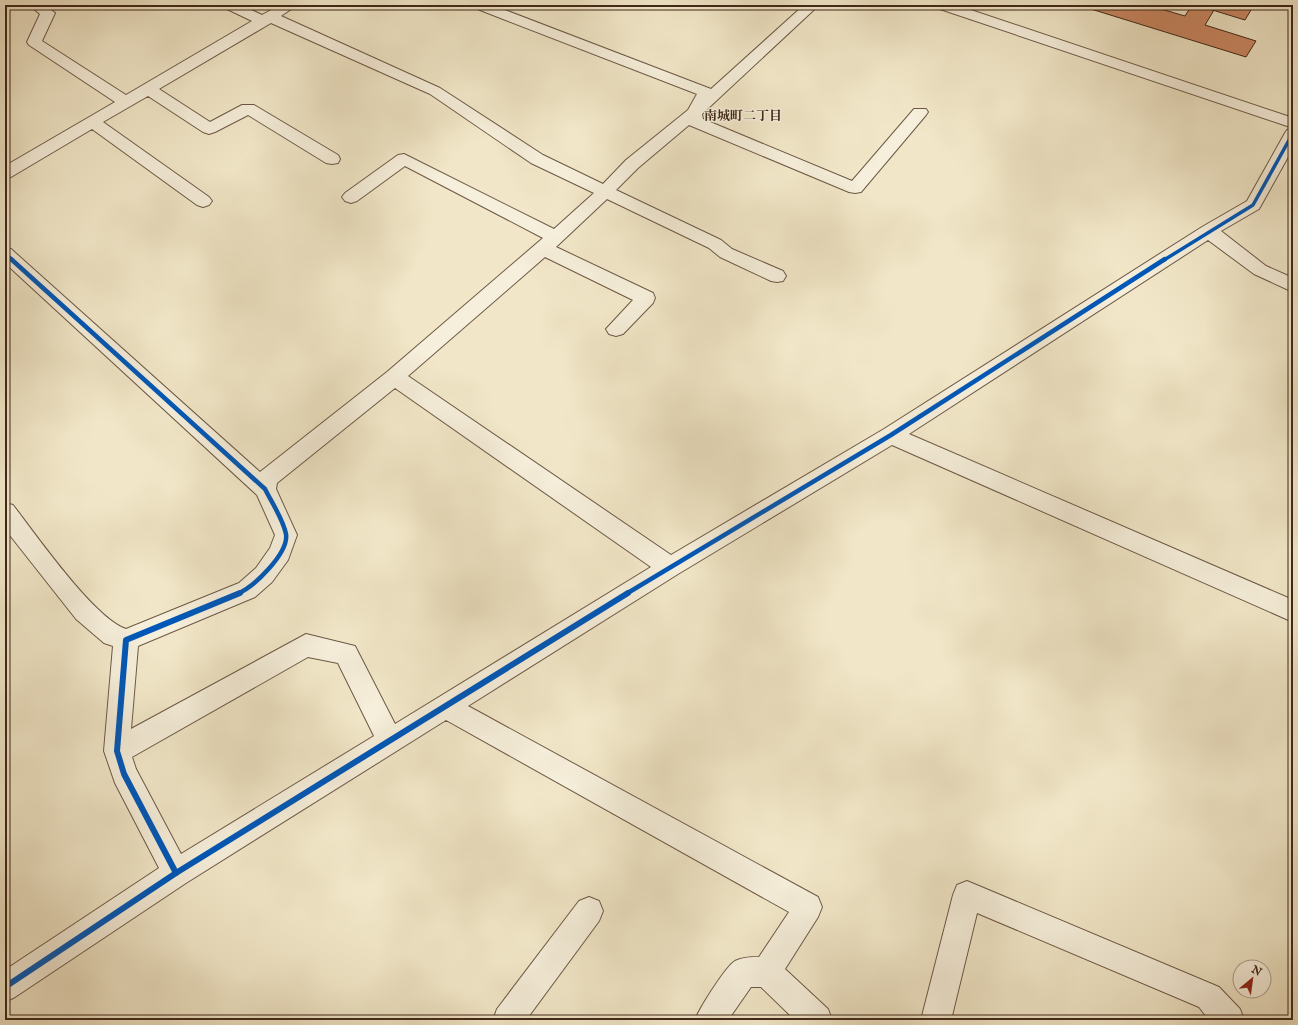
<svg xmlns="http://www.w3.org/2000/svg" width="1298" height="1025" font-family="'IM FELL English','Noto Serif JP',serif">
<style>
.building{fill:#cb8964;stroke:#3f2819}
.lines{fill:none;stroke-linecap:round;stroke-linejoin:round}
.minor-casing{stroke:#6c5845;stroke-width:2}
.minor{fill:#f6efdb;fill-rule:evenodd}
.cycleway-far2-casing{stroke:#f6efdb;stroke-width:5.5}
.cycleway-far1-casing{stroke:#f6efdb;stroke-width:7}
.cycleway-casing{stroke:#f6efdb;stroke-width:8}
.cycleway-far2{stroke:#0057b8;stroke-width:3.5}
.cycleway-far1{stroke:#0057b8;stroke-width:4.5}
.cycleway{stroke:#0057b8;stroke-width:6}
.labels{text-anchor:middle;dominant-baseline:central;stroke-width:3;stroke-linejoin:round;paint-order:stroke}
.far-neighbourhood-label{font-size:13px;font-weight:bold;fill:#3f2819;stroke:#f6efdb}
</style>
<rect width="100%" height="100%" fill="#f1e7c8"/>
<filter id="stains"><feTurbulence type="fractalNoise" baseFrequency=".005" numOctaves="4"/><feColorMatrix values="0 0 0 0 .2 0 0 0 0 .09 0 0 0 0 .02 0 0 0 .5 -.17"/></filter>
<radialGradient id="worn" r=".72"><stop offset=".6" stop-color="#630" stop-opacity="0"/><stop offset="1" stop-color="#630" stop-opacity=".3"/></radialGradient>
<!-- building -->
<g class="building">
<polygon points="1078,5 1147,5 1185,16 1192,5 1196,5 1214,10 1205,25 1256,41 1246,57"/>
<polygon points="1196,5 1254,5 1245,20"/>
</g>
<g class="lines">
<!-- minor casing -->
<g class="minor-casing">
<g id="minor">
<path d="M29 5H45L55 13 42 41 126 95 252 21 225 8 223 5H241L262 15 280 5H297L281 16 440 88 543 155 603 184 626 160 688 110 697 94 503 19 475 8 473 5H492L711 89 804 5H819L702 114 703 119 852 181 914 109H926L928 112 926 115 861 192 855 193 849 192 689 125 638 168 616 190 721 240 732 249 783 271 786 276 783 281 777 282 771 281 720 257 709 248 607 199 556 247 653 293 655 298 653 303 623 334 616 336 609 334 606 329 633 300 545 257 408 376 671 555 884 429 1202 227 1247 201 1285 133 1287 130 1293 128V148L1259 209 1221 231 1266 266 1293 278V292L1254 274 1208 240 909 434 1293 600V622L892 445 678 574 468 706 818 897 822 907 818 917 785 969 828 1009 832 1020H795L761 987H751L728 1020H695C699 1009 726 966 735 961 743 957 751 957 759 957L789 912 446 720 186 883 15 997 5 1002V970L159 868 115 783 104 751 113 646 104 643 76 619 5 529V503L13 505C36 535 94 618 126 629L239 583 256 568 270 548 275 535 257 495 5 263V247L11 249 260 472 387 372 543 238 405 166 357 201 351 203 345 201 342 197 345 193 398 155 404 154 554 229 594 193 531 163 430 94 271 23 159 89 210 122 242 105H254L338 155 340 159 338 163 332 164 326 163 248 115 215 132 209 134 203 132 148 96 103 122 209 197 212 201 209 205 203 207 197 205 92 129 11 177 5 178V166L115 102 29 45 27 42 40 14ZM395 388 651 567 395 724 355 646 306 634 131 729 138 646 255 597 272 582 288 560 297 535 276 489 277 483ZM308 657 338 663 374 736 181 854 136 769 132 757Z"/>
<polygon points="935,5 956,5 1293,118 1293,128 937,8"/>
<polygon points="967,881 1219,987 1240,1009 1244,1020 1209,1020 1199,1007 977,913 951,1020 921,1020 953,895 957,885"/>
<polygon points="589,897 599,901 603,911 599,921 526,1020 493,1020 497,1009 579,901"/>
</g>
</g>
<!-- minor -->
<use href="#minor" class="minor"/>
<!-- cycleway-far2 casing -->
<g class="cycleway-far2-casing">
<g id="cycleway-far2">
<polyline points="5,253 12,260"/>
<polyline points="1164,260 1253,205 1293,133"/>
</g>
</g>
<!-- cycleway-far1 casing -->
<g class="cycleway-far1-casing">
<g id="cycleway-far1">
<path d="M11 259 265 489C272 503 283 519 286 534 289 553 254 587 237 594"/>
<polyline points="626,594 891,435 1165,259"/>
</g>
</g>
<!-- cycleway casing -->
<g class="cycleway-casing">
<g id="cycleway">
<polyline points="176,873 124,774 117,751 126,640 240,593"/>
<polyline points="5,987 176,873 628,593"/>
</g>
</g>
<!-- cycleway-far2 -->
<use href="#cycleway-far2" class="cycleway-far2"/>
<!-- cycleway-far1 -->
<use href="#cycleway-far1" class="cycleway-far1"/>
<!-- cycleway -->
<use href="#cycleway" class="cycleway"/>
</g>
<g class="labels">
<!-- far-neighbourhood labels -->
<g class="far-neighbourhood-label">
<text x="743" y="116">南城町二丁目</text>
</g>
</g>
<!-- margin -->
<rect width="1298" height="1025" fill="none" stroke="#f1e7c8" stroke-width="20"/>
<rect x="6" y="6" width="1286" height="1013" fill="none" stroke="#3f2819" stroke-width="2"/>
<rect x="10" y="10" width="1278" height="1005" fill="none" stroke="#3f2819"/>
<!-- north arrow -->
<g transform="translate(1252 979) rotate(29)"><circle r="19" fill="#f6efdb" stroke="#ad9f8d"/>
<path d="M0-3L7 15L0 10L-7 15Z" fill="#8f2418"/>
<text y="-6" font-size="11" font-weight="bold" text-anchor="middle" fill="#3f2819">N</text>
</g>
<rect width="100%" height="100%" filter="url(#stains)"/>
<rect width="100%" height="100%" fill="url(#worn)"/>
</svg>
